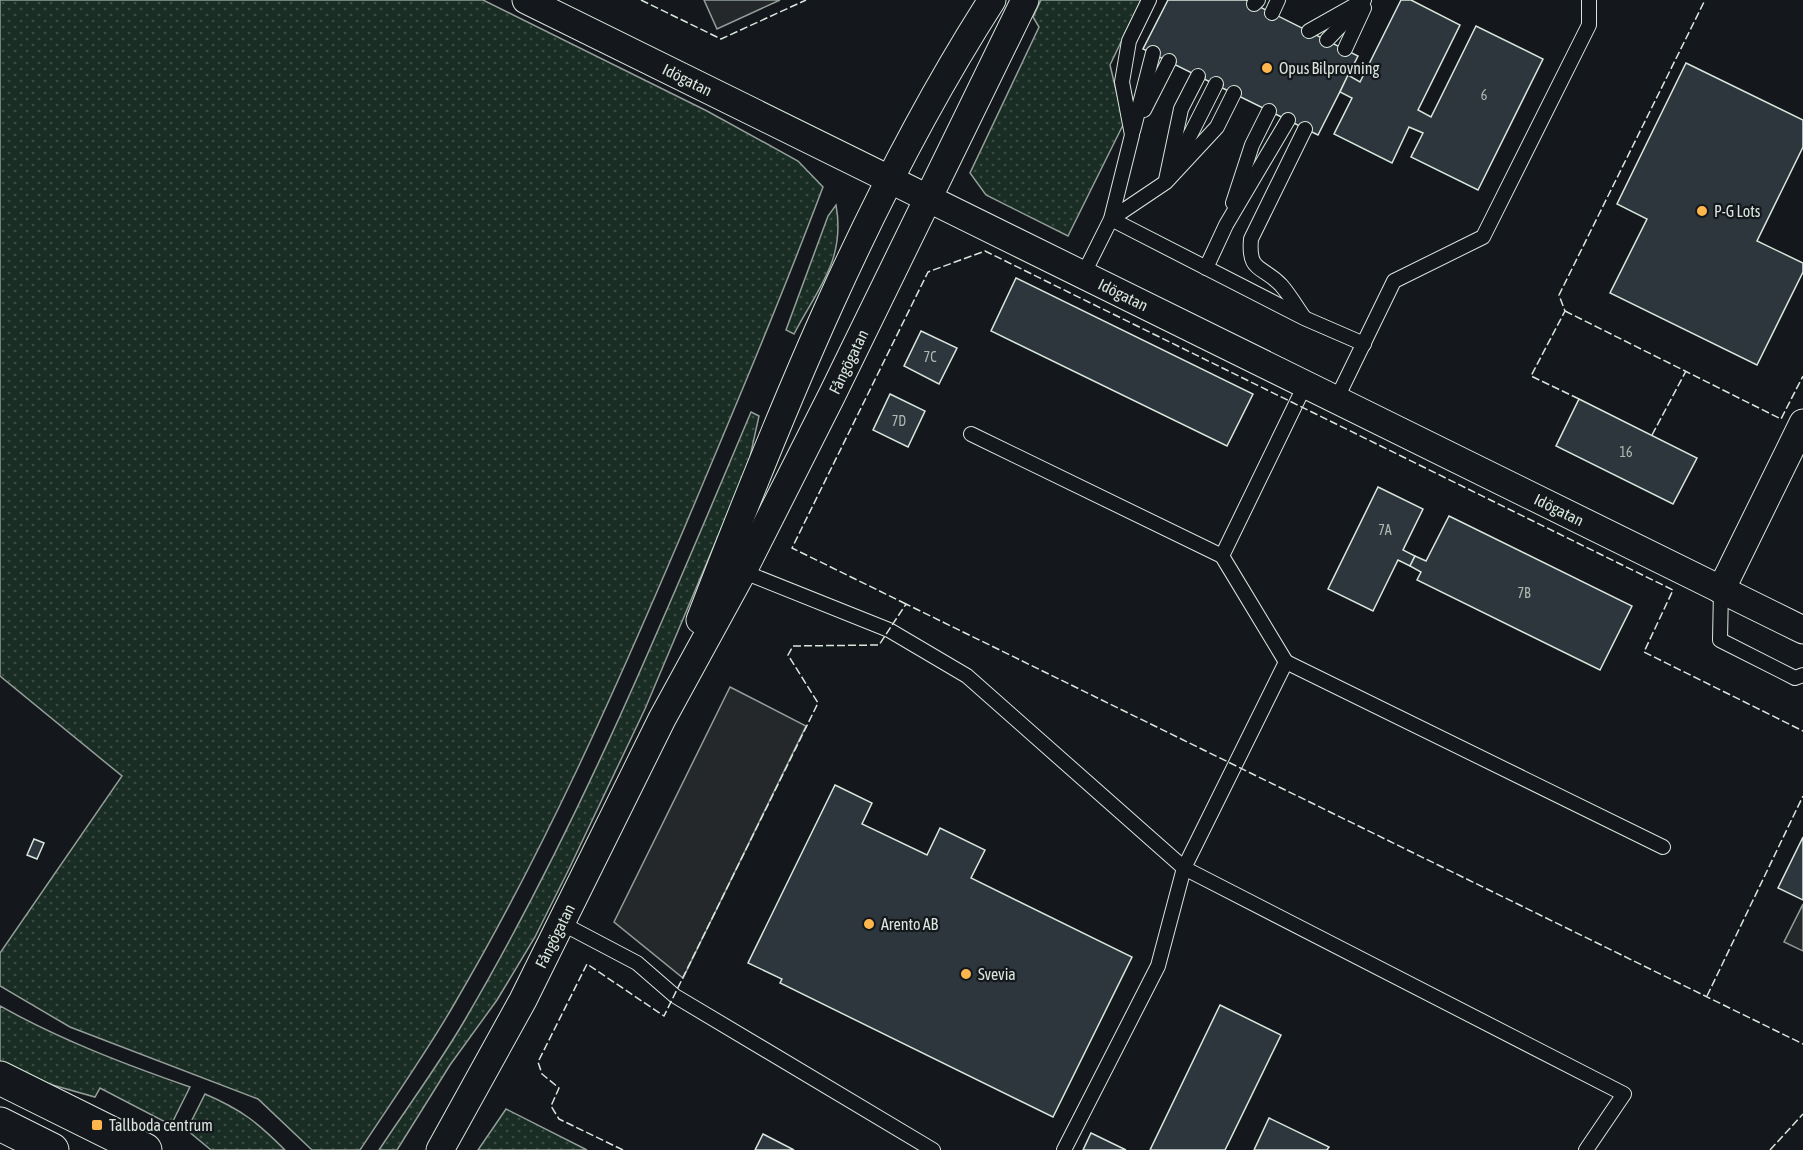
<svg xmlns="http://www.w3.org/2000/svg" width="1803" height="1150" font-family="'Asap Condensed',sans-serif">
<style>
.grass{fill:url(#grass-dots);stroke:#939e99;stroke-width:1.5}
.parking{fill:#24282b;stroke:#939e99;stroke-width:1.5}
.building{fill:#2c363c;stroke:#d8e6dc;stroke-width:1.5}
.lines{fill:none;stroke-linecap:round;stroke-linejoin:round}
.service-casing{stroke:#d8e6dc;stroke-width:16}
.minor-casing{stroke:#d8e6dc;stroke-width:29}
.secondary-casing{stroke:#d8e6dc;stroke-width:35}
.service{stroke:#14181c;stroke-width:14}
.minor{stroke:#14181c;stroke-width:27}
.secondary{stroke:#14181c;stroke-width:33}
.fence{stroke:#d8e6dc;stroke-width:1.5;stroke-dasharray:8 3;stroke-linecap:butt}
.poi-dot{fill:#ffb74d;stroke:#14181c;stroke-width:2}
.labels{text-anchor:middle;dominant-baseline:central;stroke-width:4.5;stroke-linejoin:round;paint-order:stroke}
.number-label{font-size:14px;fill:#adbab4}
.poi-label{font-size:16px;fill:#d8e6dc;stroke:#14181c;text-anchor:start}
.street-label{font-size:16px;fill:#d8e6dc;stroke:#14181c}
</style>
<defs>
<pattern id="grass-dots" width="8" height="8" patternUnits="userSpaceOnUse" patternTransform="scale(1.5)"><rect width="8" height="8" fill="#1a2d24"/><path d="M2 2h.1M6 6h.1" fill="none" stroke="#3b4b43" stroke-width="1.8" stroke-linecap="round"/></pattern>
</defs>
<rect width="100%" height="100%" fill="#14181c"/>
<!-- grass -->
<g class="grass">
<path d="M0 0H483L707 111 798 161 823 187C779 304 731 417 683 531 615 691 544 851 456 1001 427 1052 392 1101 360 1150H312L258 1099 70 1027 0 986V953L122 776 0 676Z"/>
<polygon points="1041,0 1141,0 1110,65 1124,123 1068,236 986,195 970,173 1039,27 1033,17"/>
<path d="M836 205C846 260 817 289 794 334L786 330 828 216Z"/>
<path d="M751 412 759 416 750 457 735 496 645 709 569 869 535 937 497 1000 450 1065 397 1150H379C408 1106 440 1063 466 1018 579 825 664 618 751 412Z"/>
<path d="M0 1006C61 1040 124 1064 190 1087L171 1125 100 1088 95 1097 24 1077 0 1066Z"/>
<path d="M205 1094C242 1110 257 1122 285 1150H211L187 1130Z"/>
<polygon points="506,1109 587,1150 478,1150"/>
</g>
<!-- parking -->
<g class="parking">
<polygon points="704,0 780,0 717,29"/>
<polygon points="730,687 806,726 683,978 614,922"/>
<polygon points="1803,904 1803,951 1784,942"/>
</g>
<!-- building -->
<g class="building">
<polygon points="1168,0 1246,0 1358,56 1318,135 1143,49"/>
<polygon points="1401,0 1411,0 1460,25 1418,110 1431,117 1476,26 1543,59 1478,190 1411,157 1423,133 1409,127 1392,163 1334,134 1352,98 1340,92 1348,75 1360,82"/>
<polygon points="1686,63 1803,120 1803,147 1757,241 1803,263 1803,272 1757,365 1610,293 1647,219 1617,204"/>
<polygon points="1016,278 1253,394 1227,446 991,331"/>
<polygon points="921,331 957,348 939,384 904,366"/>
<polygon points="890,394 925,411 908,447 873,430"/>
<polygon points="1579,399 1697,458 1673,504 1556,446"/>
<polygon points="1378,487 1423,509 1403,550 1415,556 1410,566 1398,560 1373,611 1328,589"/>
<polygon points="1449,516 1632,606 1600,670 1417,580 1421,572 1410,566 1415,556 1426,561"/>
<polygon points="835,785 872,803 862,824 927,855 940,828 985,850 971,878 1132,957 1053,1117 780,983 782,979 748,963"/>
<polygon points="1803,837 1803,900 1778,888"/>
<polygon points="34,839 44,843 37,859 27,855"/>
<polygon points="1220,1005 1281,1035 1225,1150 1150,1150"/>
<polygon points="1269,1118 1329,1147 1327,1150 1254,1150"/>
<polygon points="1091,1133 1126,1150 1083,1150"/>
<polygon points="763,1134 794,1150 755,1150"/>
</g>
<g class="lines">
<!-- service casing -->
<g class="service-casing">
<g id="service">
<polyline points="1254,4 1258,0"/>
<polyline points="1272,13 1278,0"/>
<polyline points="1309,31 1364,0"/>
<polyline points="1327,40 1357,9"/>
<polyline points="1345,49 1364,8"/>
<polyline points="1234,93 1217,127 1166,182 1111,219 1304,318 1364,344"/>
<polyline points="1144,110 1169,61"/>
<polyline points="1133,131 1153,53"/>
<polyline points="1174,167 1216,84"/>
<polyline points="1166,180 1181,109 1198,76"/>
<polyline points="1233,203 1252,145 1269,111"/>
<polyline points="1206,268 1226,225 1288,120"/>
<polyline points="1083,275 1111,219 1132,135 1122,82 1129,41 1149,0"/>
<path d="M1303 316C1296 306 1289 294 1281 285 1262 265 1248 273 1251 239L1305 129"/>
<polyline points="1336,400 1394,281 1483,237 1589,25 1589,0"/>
<polyline points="971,434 1222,556 1286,662 1184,868 1624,1094 1586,1150"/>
<polyline points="1222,556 1305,385"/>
<polyline points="739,570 889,630 967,676 1184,868 1158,966 1064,1150"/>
<polyline points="1721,590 1720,640 1795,678 1803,675"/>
<polyline points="1286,662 1663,847"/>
<polyline points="563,924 637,963 675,996 933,1150"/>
</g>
</g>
<!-- minor casing -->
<g class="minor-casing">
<g id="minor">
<path id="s1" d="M526 0 1803 630"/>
<polyline points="1721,590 1803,423"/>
<path d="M700 620C782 408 869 192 992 0"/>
<path id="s2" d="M440 1150 523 1000 662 719 743 571 832 395 1025 0"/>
</g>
</g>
<!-- secondary casing -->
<g class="secondary-casing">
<g id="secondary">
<polyline points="0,1078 145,1150"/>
<polyline points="0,1124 52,1150"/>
</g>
</g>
<!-- service -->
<use href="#service" class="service"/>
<!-- minor -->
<use href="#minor" class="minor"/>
<!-- secondary -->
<use href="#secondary" class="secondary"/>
<!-- fence -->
<g class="fence">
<polyline points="641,0 721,39 806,0"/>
<polyline points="1565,311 1781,419 1803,376"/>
<polyline points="1579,399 1531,376 1565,311 1559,295 1705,0"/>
<polyline points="1652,435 1686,371"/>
<polyline points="906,604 792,548 928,272 985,251 1673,590 1644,652 1803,731"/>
<polyline points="1707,996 1803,796"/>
<polyline points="623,1150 559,1119 551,1106 559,1088 542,1074 538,1062 587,964 664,1016 818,703 788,655 793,646 879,645 906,604 1803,1044"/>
<polyline points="1770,1150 1803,1114"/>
</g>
</g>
<!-- markers -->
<g class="poi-dot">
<circle cx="1267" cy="68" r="6"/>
<circle cx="1702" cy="211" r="6"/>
<circle cx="869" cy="924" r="6"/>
<circle cx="966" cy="974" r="6"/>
<rect x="91" y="1119" width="12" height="12" rx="3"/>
</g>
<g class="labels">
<!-- number labels -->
<g class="number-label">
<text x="1484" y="95">6</text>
<text x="930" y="357">7C</text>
<text x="899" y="421">7D</text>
<text x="1626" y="452">16</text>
<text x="1385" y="530">7A</text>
<text x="1524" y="593">7B</text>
</g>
<!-- poi labels -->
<g class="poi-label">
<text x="1279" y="68">Opus Bilprovning</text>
<text x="1714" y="211">P-G Lots</text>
<text x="881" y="924">Arento AB</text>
<text x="978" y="974">Svevia</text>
<text x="109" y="1125">Tallboda centrum</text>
</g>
<!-- street labels -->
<g class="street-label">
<text stroke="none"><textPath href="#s1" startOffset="180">Idögatan</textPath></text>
<text stroke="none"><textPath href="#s1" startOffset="666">Idögatan</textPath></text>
<text stroke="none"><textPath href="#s2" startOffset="888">Fångögatan</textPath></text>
<text stroke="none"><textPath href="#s1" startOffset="1152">Idögatan</textPath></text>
<text stroke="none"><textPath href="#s2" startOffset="243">Fångögatan</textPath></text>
</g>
</g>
</svg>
